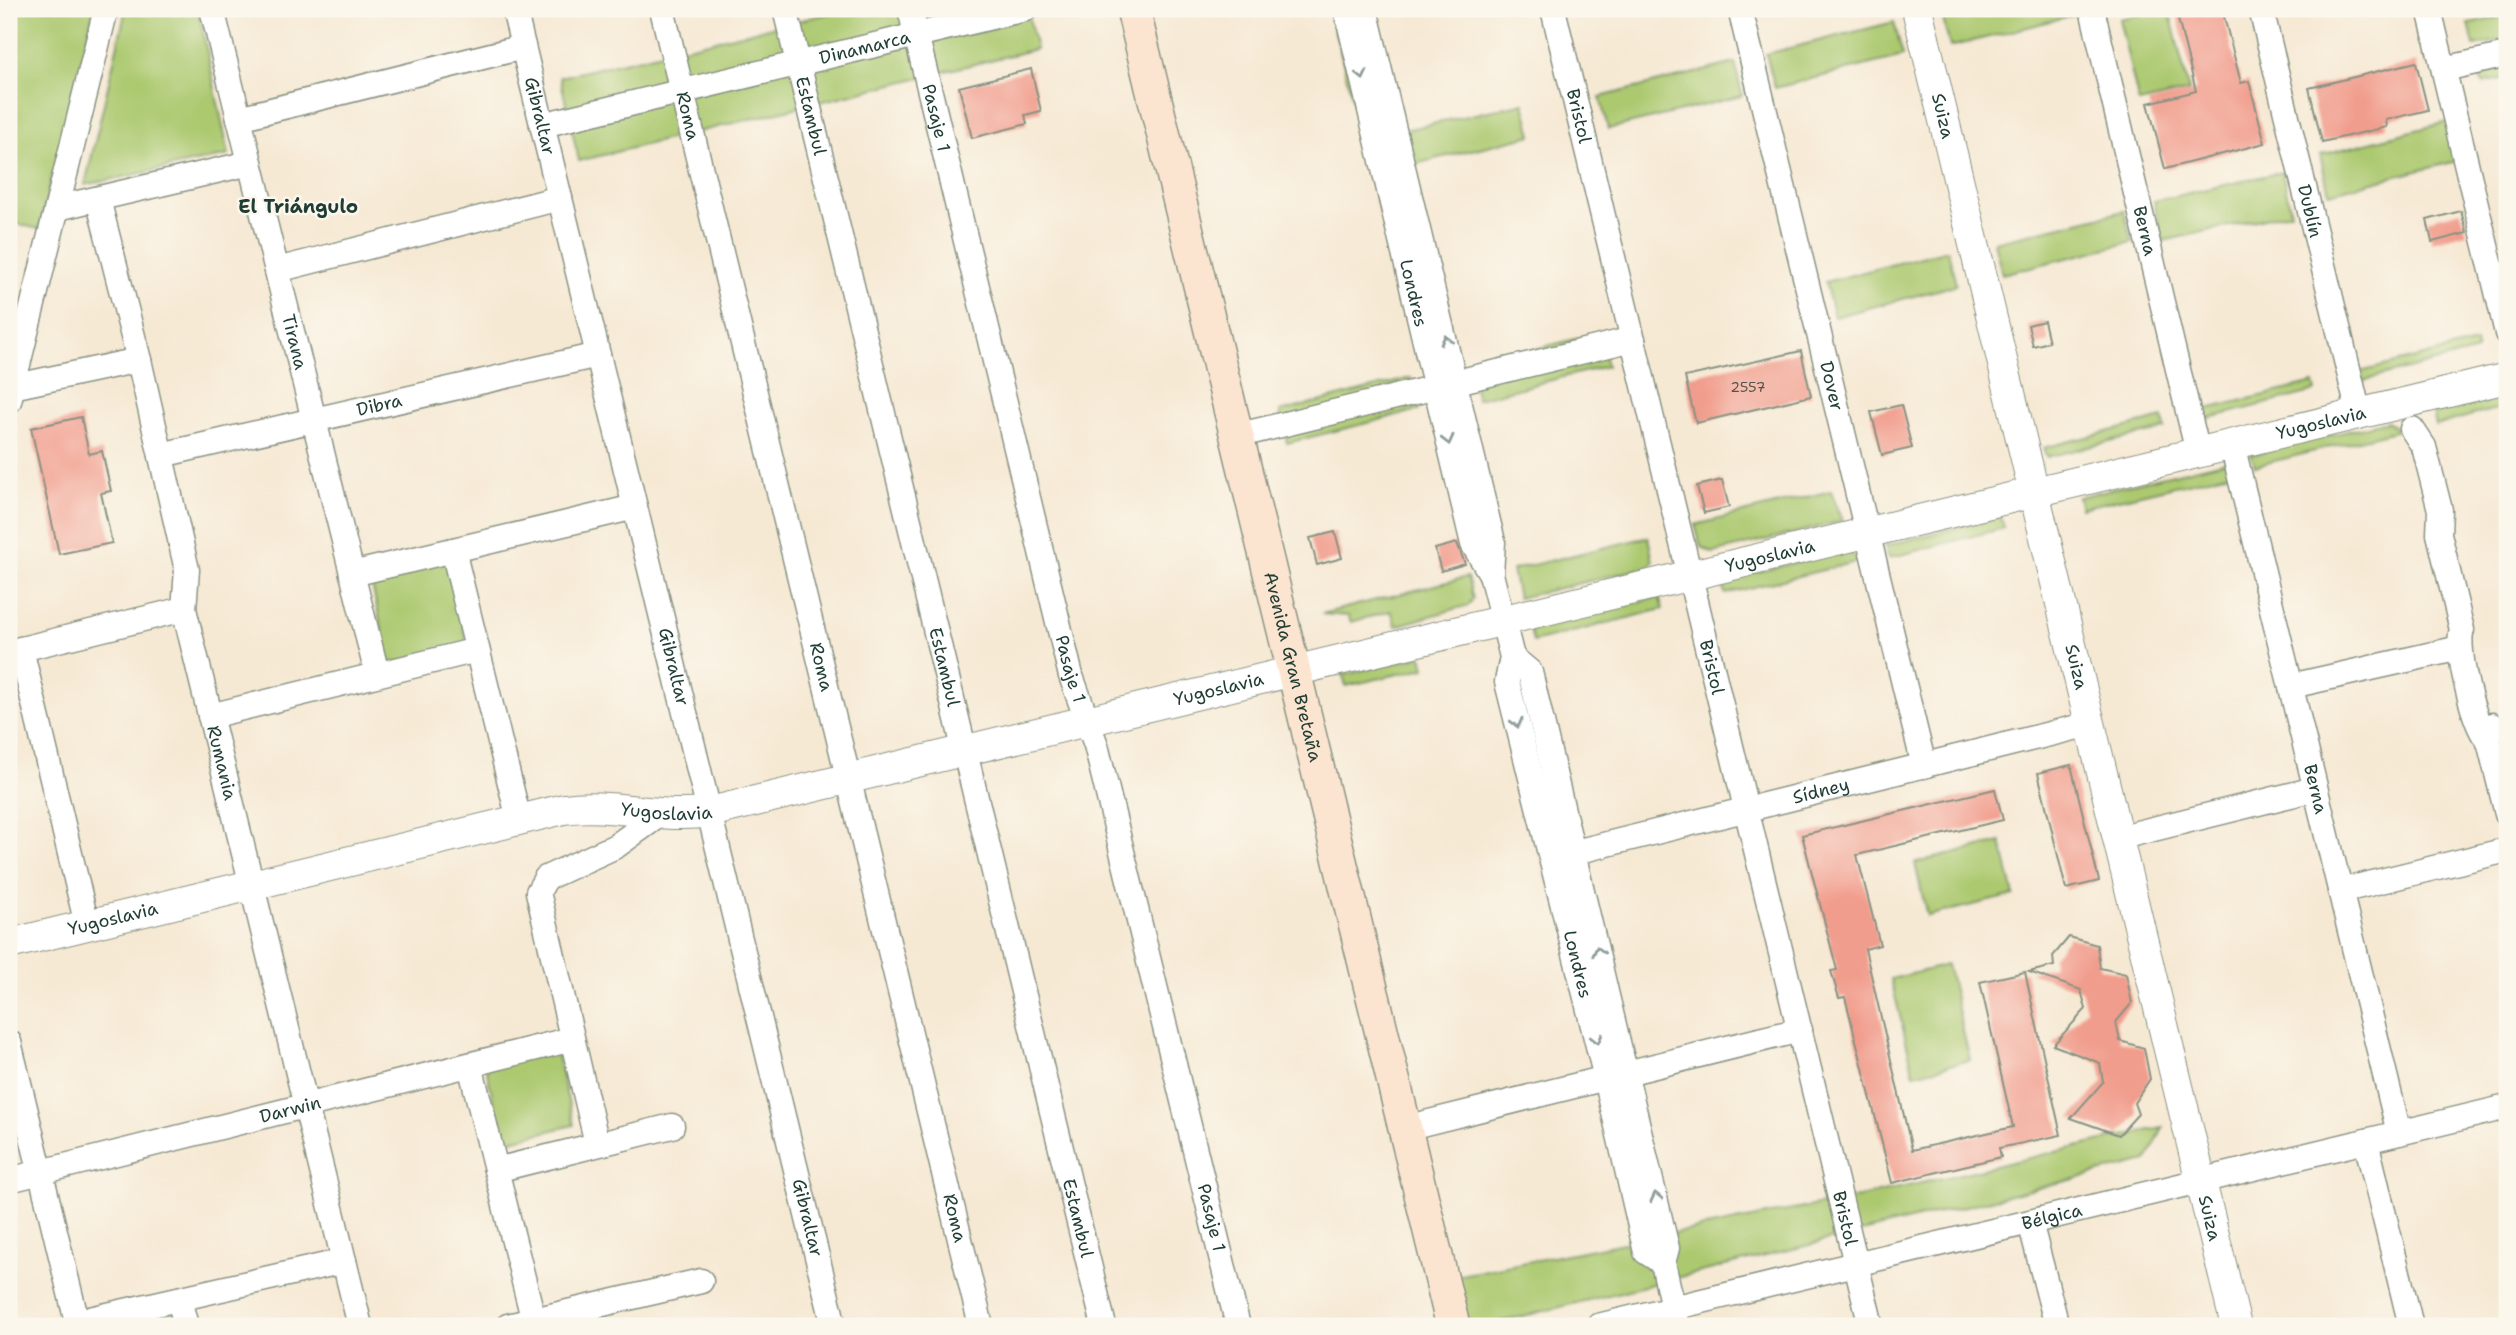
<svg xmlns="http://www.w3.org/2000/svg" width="2516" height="1335" font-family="'Shantell Sans',sans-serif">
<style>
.green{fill:#acc96f;stroke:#668352;stroke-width:2}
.building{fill:#f19d8d}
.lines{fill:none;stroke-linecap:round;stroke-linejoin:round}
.minor-casing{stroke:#8a9384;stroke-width:27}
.tertiary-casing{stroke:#8a9384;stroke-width:32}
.secondary-casing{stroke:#8a9384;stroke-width:36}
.minor{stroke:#fff;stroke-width:24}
.tertiary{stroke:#fff;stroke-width:30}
.secondary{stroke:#fce5d0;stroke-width:33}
.oneway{stroke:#8f9e9a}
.labels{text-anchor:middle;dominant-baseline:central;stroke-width:5;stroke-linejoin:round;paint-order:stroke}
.number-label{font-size:14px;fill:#54554a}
.street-label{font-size:18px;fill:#1f3d34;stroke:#fbf7ec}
.neighbourhood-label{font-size:19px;font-weight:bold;fill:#1f3d34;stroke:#fbf7ec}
</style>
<rect width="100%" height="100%" fill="#fbf7ec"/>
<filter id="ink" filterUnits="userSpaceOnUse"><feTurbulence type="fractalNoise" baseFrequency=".0143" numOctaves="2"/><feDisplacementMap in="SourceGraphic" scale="14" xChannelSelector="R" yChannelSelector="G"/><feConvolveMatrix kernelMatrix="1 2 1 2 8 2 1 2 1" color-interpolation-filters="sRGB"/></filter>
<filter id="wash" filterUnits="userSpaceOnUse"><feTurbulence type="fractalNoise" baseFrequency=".00686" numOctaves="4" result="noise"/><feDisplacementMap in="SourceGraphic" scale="28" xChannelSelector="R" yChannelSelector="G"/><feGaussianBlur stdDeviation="1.57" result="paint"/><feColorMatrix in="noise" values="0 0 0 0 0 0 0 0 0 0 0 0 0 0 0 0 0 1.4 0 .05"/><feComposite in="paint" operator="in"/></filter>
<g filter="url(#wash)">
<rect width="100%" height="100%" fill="#f6e9d4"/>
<!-- green -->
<g class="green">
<polygon points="9,9 94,9 39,229 9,222"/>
<polygon points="126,9 198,9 229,155 85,185"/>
<polygon points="848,9 1027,9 1036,49 579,161 560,77"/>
<polygon points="1329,9 1339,9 1368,138 1363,139"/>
<polygon points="1964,9 2077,9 2078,14 1950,47 1942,15"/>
<polygon points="2163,9 2169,9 2189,91 2139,103 2119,19"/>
<polygon points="2507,16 2507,39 2474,46 2469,24"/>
<polygon points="1894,22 1903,56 1775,88 1766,54"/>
<polygon points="1735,63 1742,96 1608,129 1600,97"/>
<polygon points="2507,67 2507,78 2482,83 2480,74"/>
<polygon points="1524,103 1532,135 1403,167 1396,132"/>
<polygon points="2447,122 2457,161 2329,193 2320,155"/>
<polygon points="1374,164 1418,361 1369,171 1369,165"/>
<polygon points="2282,172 2291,212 2163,241 2154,201"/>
<polygon points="2124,211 2132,242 2002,274 1994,242"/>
<polygon points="1948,250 1956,285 1834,317 1825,282"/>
<polygon points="1599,333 1607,366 1477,399 1468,366"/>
<polygon points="2475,343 2477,351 2354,383 2352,374"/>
<polygon points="1411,378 1419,410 1287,443 1280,412"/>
<polygon points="2314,383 2316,391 2198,421 2195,412"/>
<polygon points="2507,395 2507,406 2436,425 2433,414"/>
<polygon points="2163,418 2165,429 2046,457 2043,448"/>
<polygon points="2387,421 2399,430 2255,466 2251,455"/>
<polygon points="2227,461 2230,473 2081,508 2078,497"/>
<polygon points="1831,491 1843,521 1713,553 1701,547 1695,525"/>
<polygon points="2001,516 2004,528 1889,558 1885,546"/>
<polygon points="1648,537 1653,562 1647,567 1518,598 1512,570"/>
<polygon points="1846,550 1860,561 1725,594 1721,581"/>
<polygon points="447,558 468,646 390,664 370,577"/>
<polygon points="1467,577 1473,598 1469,605 1396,626 1391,611 1351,622 1348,616 1321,614"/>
<polygon points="1659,597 1663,609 1533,642 1530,629"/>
<polygon points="1422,656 1425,668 1346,686 1343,675"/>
<polygon points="2001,842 2014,895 1927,916 1915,863"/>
<polygon points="1947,965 1970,1060 1914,1074 1891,979"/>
<polygon points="556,1052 574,1125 503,1142 486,1068"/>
<polygon points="2163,1127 2147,1161 1484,1326 1462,1326 1450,1277 1869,1195"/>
<polygon points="172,1302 177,1326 96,1326"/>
</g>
<g id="blocks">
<!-- building -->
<g class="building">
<polygon points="2202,9 2222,9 2241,83 2249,81 2265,143 2165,169 2148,103 2196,91 2177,15"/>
<polygon points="2416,62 2428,110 2386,120 2387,127 2322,142 2309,88"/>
<polygon points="1031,69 1041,111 1025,115 1027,124 972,138 959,87"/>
<polygon points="2461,211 2467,233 2432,242 2427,220"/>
<polygon points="2044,321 2049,342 2033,346 2028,325"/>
<polygon points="1801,351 1811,396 1696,423 1685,377"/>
<polygon points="1901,405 1912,448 1882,455 1871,412"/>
<polygon points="81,417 89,454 102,451 111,491 101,493 112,543 59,554 31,428"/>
<polygon points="1722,480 1729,507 1704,513 1697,486"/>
<polygon points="1335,532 1342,558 1317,565 1310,538"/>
<polygon points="1457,543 1465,564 1441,571 1435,549"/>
<polygon points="2071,765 2099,881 2066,889 2038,773"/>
<polygon points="1995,789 2003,820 1857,855 1880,945 1865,949 1912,1150 2013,1127 1980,982 2025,972 2061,1135 1999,1148 2001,1157 1892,1183 1845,997 1839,998 1831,971 1837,970 1802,835"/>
<polygon points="2069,937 2097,945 2100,968 2126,974 2132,1003 2116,1022 2120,1041 2144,1048 2150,1079 2134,1103 2138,1114 2119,1135 2071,1118 2103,1082 2100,1063 2053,1045 2086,1009 2081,990 2029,972 2054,966 2053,956"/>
</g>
</g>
</g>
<g filter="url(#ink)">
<use href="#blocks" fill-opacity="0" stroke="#8a9384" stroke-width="2"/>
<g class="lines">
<!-- minor casing -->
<g class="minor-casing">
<g id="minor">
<path id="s1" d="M212 9 377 674"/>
<path id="s2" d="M514 9 834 1326"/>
<path id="s3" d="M662 9 981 1326"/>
<path id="s4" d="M785 9 1104 1326"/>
<path id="s5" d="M910 9 1071 676 1096 745 1238 1326"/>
<path id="s6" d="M1346 9 1473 544 1491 574 1512 657 1507 682 1606 1078 1646 1252 1663 1263"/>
<polyline points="1365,9 1493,542 1491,574"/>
<path id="s7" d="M1553 9 1871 1326"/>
<path id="s8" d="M1740 9 1924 766"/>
<path id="s9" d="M2092 9 2198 453"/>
<path id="s10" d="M2261 9 2359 414"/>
<polyline points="2429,9 2507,333"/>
<polyline points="2444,69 2507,55"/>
<polyline points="239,118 523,47"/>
<path id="s11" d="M542 125 1025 9"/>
<path id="s12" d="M98 199 139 360 187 570 184 609 360 1326"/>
<polyline points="57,208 250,163"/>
<polyline points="277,270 560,198"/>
<polyline points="12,387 139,360"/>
<polyline points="9,401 106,9"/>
<path d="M2412 429 2424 447 2440 510 2439 534 2462 630C2455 648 2474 729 2489 741"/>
<polyline points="1236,436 1633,339"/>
<path id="s13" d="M2232 444 2399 1133"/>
<path id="s14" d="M161 455 598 355"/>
<polyline points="453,550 519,820"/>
<polyline points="352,574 635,507"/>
<polyline points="21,649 87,925"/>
<polyline points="9,652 184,609"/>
<polyline points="1512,657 1530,672 1667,1248 1663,1263 1677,1326"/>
<polyline points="2291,686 2460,648"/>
<polyline points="210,716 477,650"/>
<polyline points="2492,725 2489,741 2507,814"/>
<polyline points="2117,838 2315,789"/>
<path id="s15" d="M1559 856 2090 724"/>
<polyline points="2340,891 2507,850"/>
<polyline points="9,1042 78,1326"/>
<polyline points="470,1065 535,1326"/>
<polyline points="1405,1128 1800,1030"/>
<polyline points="2366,1141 2411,1326"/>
<polyline points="597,1144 538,892 546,878 616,846 659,815"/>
<polyline points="496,1170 672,1126"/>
<path id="s16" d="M9 1180 572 1039"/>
<polyline points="2030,1222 2057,1326"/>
<polyline points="179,1299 186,1326"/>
<polyline points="77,1322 344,1261"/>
<polyline points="508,1326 701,1281"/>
<path id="s17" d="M1598 1326 2507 1107"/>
</g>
</g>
<!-- tertiary casing -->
<g class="tertiary-casing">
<g id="tertiary">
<path id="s18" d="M1917 9 2236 1326"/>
<path id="s19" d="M9 944 564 809C614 802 660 820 710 812L2507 378"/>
</g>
</g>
<!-- secondary casing -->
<g class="secondary-casing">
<g id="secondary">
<path id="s20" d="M1133 9 1453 1326"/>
</g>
</g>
<!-- minor -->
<use href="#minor" class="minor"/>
<!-- tertiary -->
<use href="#tertiary" class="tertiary"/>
<!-- secondary -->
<use href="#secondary" class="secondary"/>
</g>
<!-- one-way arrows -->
<defs><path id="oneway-chevron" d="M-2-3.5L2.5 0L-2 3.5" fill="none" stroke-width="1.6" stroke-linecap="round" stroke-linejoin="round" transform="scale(1.75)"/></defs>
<g class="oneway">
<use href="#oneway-chevron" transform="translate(1362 75) rotate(77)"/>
<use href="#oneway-chevron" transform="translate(1446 340) rotate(-104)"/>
<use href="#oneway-chevron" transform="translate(1448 440) rotate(76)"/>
<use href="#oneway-chevron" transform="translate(1517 723) rotate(76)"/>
<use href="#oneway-chevron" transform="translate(1598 951) rotate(-103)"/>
<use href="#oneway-chevron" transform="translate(1597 1039) rotate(76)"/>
<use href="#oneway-chevron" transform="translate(1656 1197) rotate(-103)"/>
</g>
</g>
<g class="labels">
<!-- number labels -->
<g class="number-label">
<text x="1748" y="387">2557</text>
</g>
<!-- street labels -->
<g class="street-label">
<text stroke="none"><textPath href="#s11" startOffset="332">Dinamarca</textPath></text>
<text stroke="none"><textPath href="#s3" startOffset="110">Roma</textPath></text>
<text stroke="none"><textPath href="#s7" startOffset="110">Bristol</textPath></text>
<text stroke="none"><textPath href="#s18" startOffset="110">Suiza</textPath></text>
<text stroke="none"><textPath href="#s2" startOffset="110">Gibraltar</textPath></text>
<text stroke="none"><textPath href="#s4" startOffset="110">Estambul</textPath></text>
<text stroke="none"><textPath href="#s5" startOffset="112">Pasaje 1</textPath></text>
<text stroke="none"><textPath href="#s10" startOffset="208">Dublín</textPath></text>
<text stroke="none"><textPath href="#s9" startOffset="228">Berna</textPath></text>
<text stroke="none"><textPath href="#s6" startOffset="292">Londres</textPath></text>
<text stroke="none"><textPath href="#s1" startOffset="343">Tirana</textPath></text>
<text stroke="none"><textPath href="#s8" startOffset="388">Dover</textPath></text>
<text stroke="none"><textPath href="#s14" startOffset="224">Dibra</textPath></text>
<text stroke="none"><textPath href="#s19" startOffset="2375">Yugoslavia</textPath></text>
<text stroke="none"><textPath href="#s19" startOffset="1808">Yugoslavia</textPath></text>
<text stroke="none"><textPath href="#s2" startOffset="677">Gibraltar</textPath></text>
<text stroke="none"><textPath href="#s3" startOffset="677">Roma</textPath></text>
<text stroke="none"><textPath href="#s7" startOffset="677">Bristol</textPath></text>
<text stroke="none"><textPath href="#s4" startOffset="677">Estambul</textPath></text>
<text stroke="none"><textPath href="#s5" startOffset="679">Pasaje 1</textPath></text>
<text stroke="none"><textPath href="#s20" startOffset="677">Avenida Gran Bretaña</textPath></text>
<text stroke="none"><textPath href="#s18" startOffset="677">Suiza</textPath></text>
<text stroke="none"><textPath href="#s19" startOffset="1241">Yugoslavia</textPath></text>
<text stroke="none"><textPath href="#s12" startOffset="579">Rumania</textPath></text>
<text stroke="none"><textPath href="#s13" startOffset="355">Berna</textPath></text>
<text stroke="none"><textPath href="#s15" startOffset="270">Sídney</textPath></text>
<text stroke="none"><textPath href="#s19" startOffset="674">Yugoslavia</textPath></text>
<text stroke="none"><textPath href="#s19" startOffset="107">Yugoslavia</textPath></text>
<text stroke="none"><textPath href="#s6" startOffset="987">Londres</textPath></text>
<text stroke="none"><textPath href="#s16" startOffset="290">Darwin</textPath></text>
<text stroke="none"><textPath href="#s5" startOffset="1246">Pasaje 1</textPath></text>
<text stroke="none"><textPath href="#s17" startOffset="467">Bélgica</textPath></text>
<text stroke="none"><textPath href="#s2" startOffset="1244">Gibraltar</textPath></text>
<text stroke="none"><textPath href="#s3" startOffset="1244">Roma</textPath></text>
<text stroke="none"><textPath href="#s4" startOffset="1244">Estambul</textPath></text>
<text stroke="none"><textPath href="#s7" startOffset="1244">Bristol</textPath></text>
<text stroke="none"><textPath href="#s18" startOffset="1244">Suiza</textPath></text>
</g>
<!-- neighbourhood labels -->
<g class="neighbourhood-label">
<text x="298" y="206">El Triángulo</text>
</g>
</g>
<!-- margin -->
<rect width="2516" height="1335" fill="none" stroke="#fbf7ec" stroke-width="35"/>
</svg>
